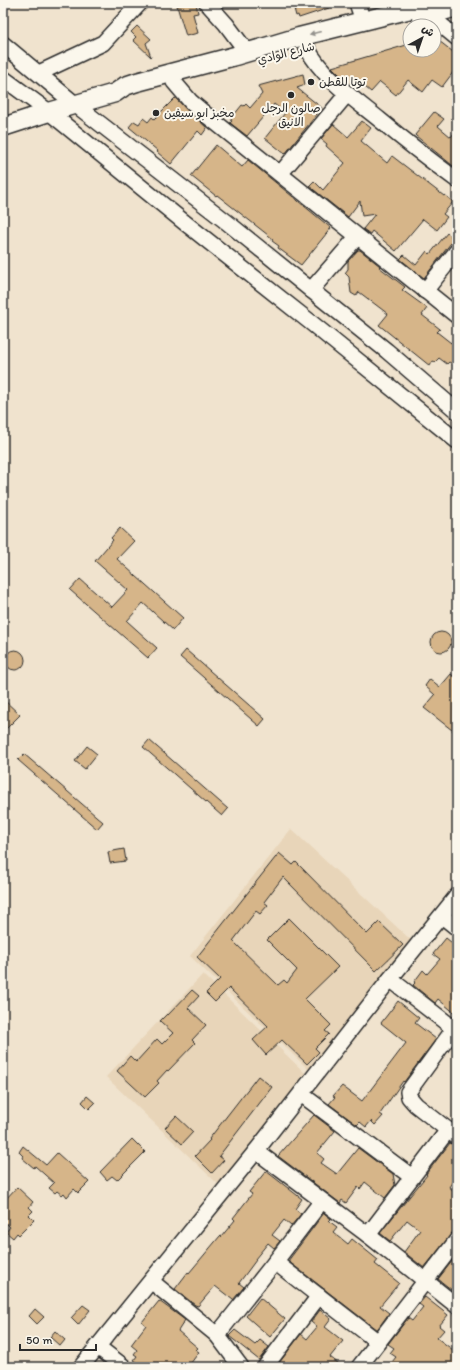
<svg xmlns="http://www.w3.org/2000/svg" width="460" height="1370" font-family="Itim,'Playpen Sans Arabic',sans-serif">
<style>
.built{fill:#e8d5b9}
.building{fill:#d6b589;stroke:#2b2b2b}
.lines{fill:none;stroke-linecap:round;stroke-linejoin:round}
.minor-casing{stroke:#2b2b2b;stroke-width:18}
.major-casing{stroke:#2b2b2b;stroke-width:21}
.minor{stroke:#fbf7ec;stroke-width:15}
.major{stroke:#fbf7ec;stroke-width:18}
.oneway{fill:#93918c}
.poi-dot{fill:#2b2b2b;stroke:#fbf7ec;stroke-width:1.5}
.labels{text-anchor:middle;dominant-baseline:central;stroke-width:4;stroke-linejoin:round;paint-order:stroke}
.street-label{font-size:12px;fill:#2b2b2b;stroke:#fbf7ec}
.poi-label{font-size:12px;fill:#2b2b2b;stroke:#fbf7ec;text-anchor:start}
</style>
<rect width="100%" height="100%" fill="#f0e3ce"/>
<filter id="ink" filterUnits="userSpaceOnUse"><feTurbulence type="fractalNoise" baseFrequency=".025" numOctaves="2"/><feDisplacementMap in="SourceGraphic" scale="8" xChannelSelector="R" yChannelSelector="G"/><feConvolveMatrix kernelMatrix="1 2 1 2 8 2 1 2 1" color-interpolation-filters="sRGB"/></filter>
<g filter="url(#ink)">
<!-- built -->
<g class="built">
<polygon points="291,829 413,942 310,1071 190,956"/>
<polygon points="203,974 306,1074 220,1186 106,1077"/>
</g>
<!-- building -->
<g class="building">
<polygon points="190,3 196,3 198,13 193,14 198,33 186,36 177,6"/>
<polygon points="299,3 338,3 338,5 299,18 298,15 296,16 293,5"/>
<polygon points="137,26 151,39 146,43 151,57 133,40 136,37 131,32"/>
<polygon points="434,37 457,55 457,67 442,87 432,80 423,92 408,80 396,95 380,82 371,92 354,78 349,84 332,67 410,44 410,50 434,50"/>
<polygon points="303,74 305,85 297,88 322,108 285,154 265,138 285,113 274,104 247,136 230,123 232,121 230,120 242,105 244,106 246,104 250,108 262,94 258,86"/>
<polygon points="175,98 207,128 202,135 198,131 171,164 157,152 158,151 129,127 134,121 139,124 143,118 148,122 152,117 154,119"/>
<polygon points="434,112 444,119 438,126 451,137 457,129 457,169 416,136 415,135"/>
<polygon points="362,121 371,128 361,141 387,163 392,156 444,196 445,195 453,202 443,214 447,217 437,230 423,219 396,251 372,231 370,234 363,229 375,214 362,216 360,201 348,217 309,186 314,181 323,190 345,163 326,146 327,144 321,139 333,124 348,137"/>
<polygon points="216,145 242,167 248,160 331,228 301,265 278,248 279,246 272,241 273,239 217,195 216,196 191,176"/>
<polygon points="447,233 454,239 424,278 400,259 404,255 416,265 427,251 430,254"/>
<polygon points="358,250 360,250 380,266 379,267 405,287 402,290 427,308 422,315 440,329 437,332 451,343 457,336 457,367 449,362 447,364 439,358 435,362 433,361 430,366 379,325 388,314 359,292 356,296 351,293 349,277 345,273 348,269 348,261"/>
<polygon points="120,528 134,541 117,559 183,618 173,630 143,603 127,621 157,648 148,658 70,590 80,579 112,607 128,590 95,561 113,540 111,538"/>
<circle cx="441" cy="642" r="10"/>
<polygon points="186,650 265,719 259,726 180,657"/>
<circle cx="15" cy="660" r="10"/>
<polygon points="451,674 457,679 457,734 424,708 435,695 425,686 430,679 440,687"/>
<polygon points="3,699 20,715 3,732"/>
<polygon points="149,740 228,809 222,816 143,747"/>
<polygon points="87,746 97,754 85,769 75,761"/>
<polygon points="24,754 103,822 97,829 18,760"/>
<polygon points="124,849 126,861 110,863 108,852"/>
<polygon points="279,853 293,865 296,862 367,934 379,922 403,945 376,971 283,877 264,902 268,905 260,914 256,911 233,941 278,985 284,980 287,983 297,970 267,940 289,918 338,967 305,999 331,1025 325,1031 329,1034 315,1048 319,1052 307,1064 282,1040 266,1055 253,1040 268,1026 229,988 215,1002 206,993 220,979 197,957"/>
<polygon points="446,938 457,947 457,1015 438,999 435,1003 413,985 415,983 414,982 423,970 427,974 440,959 433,954"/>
<polygon points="192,990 199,996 188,1008 206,1025 192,1040 195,1043 168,1071 167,1070 157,1081 159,1083 145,1097 117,1071 130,1056 136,1062 157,1039 162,1044 173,1033 160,1021 167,1014 168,1015"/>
<polygon points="398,1001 419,1018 415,1023 436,1039 404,1082 403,1081 380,1114 383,1116 375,1125 371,1121 366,1127 360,1122 357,1125 329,1104 335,1097 333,1096 342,1086 362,1101 406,1043 381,1023"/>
<polygon points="258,1076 272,1087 219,1156 224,1160 212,1173 195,1156 210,1140 209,1139"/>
<polygon points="87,1096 95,1103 89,1109 82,1102"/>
<polygon points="314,1115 335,1131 317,1153 324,1159 321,1163 337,1174 358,1148 393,1174 395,1185 385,1198 365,1182 360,1189 358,1187 346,1203 342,1200 340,1203 278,1156"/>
<polygon points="176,1116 193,1132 182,1144 165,1128"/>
<polygon points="132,1139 145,1152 117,1180 112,1176 107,1180 100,1172"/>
<polygon points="450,1143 457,1147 457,1175 449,1187 457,1193 457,1227 424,1268 404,1252 420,1230 407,1220 390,1241 380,1233 427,1175 426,1174"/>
<polygon points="23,1146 46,1165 57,1153 89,1182 78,1193 74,1189 67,1197 64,1193 62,1195 57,1191 55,1193 49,1188 54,1183 35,1166 34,1168 22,1158 23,1156 19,1152"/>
<polygon points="266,1171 302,1199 295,1209 301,1214 291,1226 284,1220 272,1235 280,1241 274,1248 268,1243 255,1259 256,1260 239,1283 244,1287 233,1300 215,1286 198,1306 195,1305 175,1289 188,1272 189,1273 220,1236 221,1237 235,1220 233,1218 252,1194 249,1192"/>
<polygon points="17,1187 33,1202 29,1207 33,1211 29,1215 34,1220 19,1235 17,1233 13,1238 6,1232 10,1227 3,1220 3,1202"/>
<polygon points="324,1213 331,1219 329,1221 337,1227 333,1232 348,1244 352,1239 378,1260 375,1264 399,1283 380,1306 389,1313 377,1330 288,1261"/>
<polygon points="457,1255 457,1294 438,1279"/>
<polygon points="425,1297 448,1315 439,1326 444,1330 437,1338 457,1353 457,1367 388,1367 396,1357 390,1353 394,1348 388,1344 408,1318 412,1321 423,1307 419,1304"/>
<polygon points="260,1298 285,1319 270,1337 246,1316"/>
<polygon points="159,1301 185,1320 178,1331 198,1348 196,1350 199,1352 188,1367 144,1367 134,1360 137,1356 134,1354 137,1350 131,1345 146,1325 142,1322"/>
<polygon points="83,1305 90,1310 78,1325 71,1318"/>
<polygon points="35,1309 44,1317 37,1324 29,1316"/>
<polygon points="320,1310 331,1319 325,1327 343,1341 330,1357 343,1367 276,1367 301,1334 307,1339 317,1327 311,1322"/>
<polygon points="235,1330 255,1345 260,1340 269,1347 259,1360 229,1336"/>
<polygon points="55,1331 65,1340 60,1346 50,1337"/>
</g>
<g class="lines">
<!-- minor casing -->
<g class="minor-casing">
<g id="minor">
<polyline points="207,3 226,24 247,52"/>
<polyline points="357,3 363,21"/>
<polyline points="429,15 457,38"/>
<polyline points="3,44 76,105 228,223 311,290 387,351 457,411"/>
<path d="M307 48C323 78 354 99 380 120 405 141 431 161 457 180"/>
<polyline points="39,73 103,43 140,3"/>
<polyline points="3,78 49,112 184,222 309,321 457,441"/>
<polyline points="174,82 191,102 210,118 457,316"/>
<polyline points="280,174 347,94"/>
<polyline points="311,290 357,237"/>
<polyline points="425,291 457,251"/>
<polyline points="442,916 457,928"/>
<polyline points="390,979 457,1031"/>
<polyline points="454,1029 408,1092 409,1097 416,1105 457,1137"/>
<polyline points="301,1094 412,1177"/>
<polyline points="256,1151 368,1235 457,1306"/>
<polyline points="368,1235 448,1130"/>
<polyline points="275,1262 378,1342"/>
<polyline points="151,1281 217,1335"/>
<polyline points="98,1347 124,1367"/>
<polyline points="81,1367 256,1151 390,979 457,896"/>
<polyline points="241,1367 217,1335 275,1262 321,1202"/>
<polyline points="265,1367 319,1296"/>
<polyline points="359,1367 457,1240"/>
</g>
</g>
<!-- major casing -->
<g class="major-casing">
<g id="major">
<polyline points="421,17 457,7"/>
<polyline points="3,127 49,112 115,93 125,86 137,82 235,56 299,37 435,3"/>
</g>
</g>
<!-- minor -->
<use href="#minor" class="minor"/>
<!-- major -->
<use href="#major" class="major"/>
</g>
<!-- one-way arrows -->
<defs><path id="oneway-solid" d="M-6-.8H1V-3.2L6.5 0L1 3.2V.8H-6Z"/></defs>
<use class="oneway" href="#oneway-solid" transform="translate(315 33) rotate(166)"/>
</g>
<!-- markers -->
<g class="poi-dot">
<circle cx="311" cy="82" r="4"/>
<circle cx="291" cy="95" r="4"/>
<circle cx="156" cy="113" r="4"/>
</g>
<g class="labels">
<!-- street labels -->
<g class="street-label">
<text transform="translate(286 53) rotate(-14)">شارع الوادي</text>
</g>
<!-- poi labels -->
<g class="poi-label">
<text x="319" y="82">توتا للقطن</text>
<text x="291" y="108" text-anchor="middle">صالون الرجل<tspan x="291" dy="14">الانيق</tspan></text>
<text x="164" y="113">مخبز ابو سيفين</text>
</g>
</g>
<!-- margin -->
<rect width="460" height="1370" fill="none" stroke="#fbf7ec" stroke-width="16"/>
<rect x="8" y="8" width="444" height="1354" fill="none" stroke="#2b2b2b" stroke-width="1.5" filter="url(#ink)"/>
<!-- north arrow -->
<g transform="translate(422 38) rotate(40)"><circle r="19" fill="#fbf7ec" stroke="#a8a59f"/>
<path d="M0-3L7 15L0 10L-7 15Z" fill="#2b2b2b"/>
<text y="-6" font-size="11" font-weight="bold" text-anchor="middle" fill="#2b2b2b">ش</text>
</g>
<!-- scale -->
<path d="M20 1344v6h76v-6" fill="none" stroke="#2b2b2b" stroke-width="2"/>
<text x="26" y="1344" font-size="12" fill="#2b2b2b" stroke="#fbf7ec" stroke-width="3" paint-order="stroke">50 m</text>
</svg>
